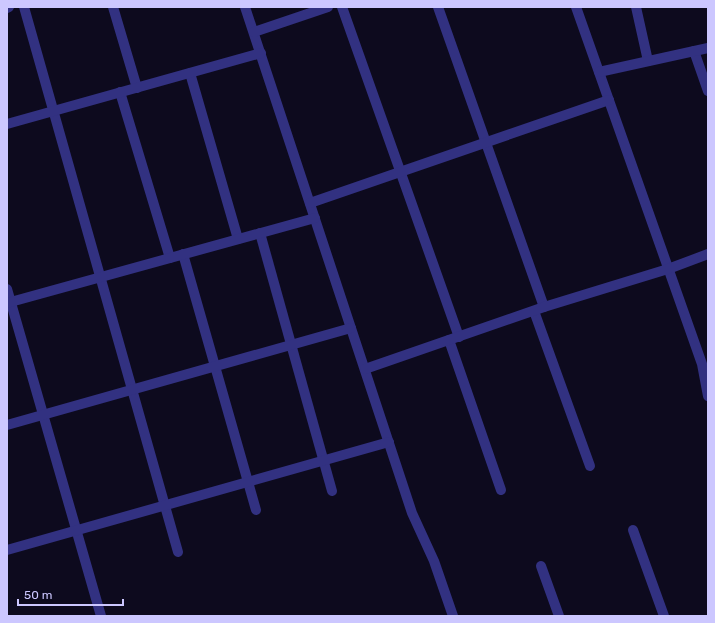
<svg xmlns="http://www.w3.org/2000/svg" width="715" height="623" font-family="Rubik,sans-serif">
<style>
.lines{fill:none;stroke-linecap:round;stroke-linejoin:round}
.minor{stroke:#323181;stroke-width:10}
</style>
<rect width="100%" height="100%" fill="#0d0a1e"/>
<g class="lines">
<!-- minor -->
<g class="minor">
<polyline points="24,7 178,552"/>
<polyline points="113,7 137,88"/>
<polyline points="245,7 412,513 434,561 453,616"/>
<polyline points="342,7 459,337"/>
<polyline points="438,7 544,307"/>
<polyline points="576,7 702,364 708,396"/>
<polyline points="636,7 648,61"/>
<polyline points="7,8 9,7"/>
<polyline points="254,32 328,7"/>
<polyline points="694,51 708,91"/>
<polyline points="599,72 708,48"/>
<polyline points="190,73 238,239"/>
<polyline points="120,92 170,258"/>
<polyline points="7,124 261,53"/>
<polyline points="310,203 609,100"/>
<polyline points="260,233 332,491"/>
<polyline points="183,254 256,510"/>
<polyline points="7,289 101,616"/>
<polyline points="7,303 315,218"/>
<polyline points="534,311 590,466"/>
<polyline points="449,340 501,490"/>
<polyline points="365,369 544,307 668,269 708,254"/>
<polyline points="7,425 351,328"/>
<polyline points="633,530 664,616"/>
<polyline points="7,550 389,442"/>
<polyline points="541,566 559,616"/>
</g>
</g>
<!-- border -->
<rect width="715" height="623" fill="none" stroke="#ccc7ff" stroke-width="16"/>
<!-- scale -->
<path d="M18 599v6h105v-6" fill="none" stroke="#ccc7ff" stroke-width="2"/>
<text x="24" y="599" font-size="12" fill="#ccc7ff" stroke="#0d0a1e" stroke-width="3" paint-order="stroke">50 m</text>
</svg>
